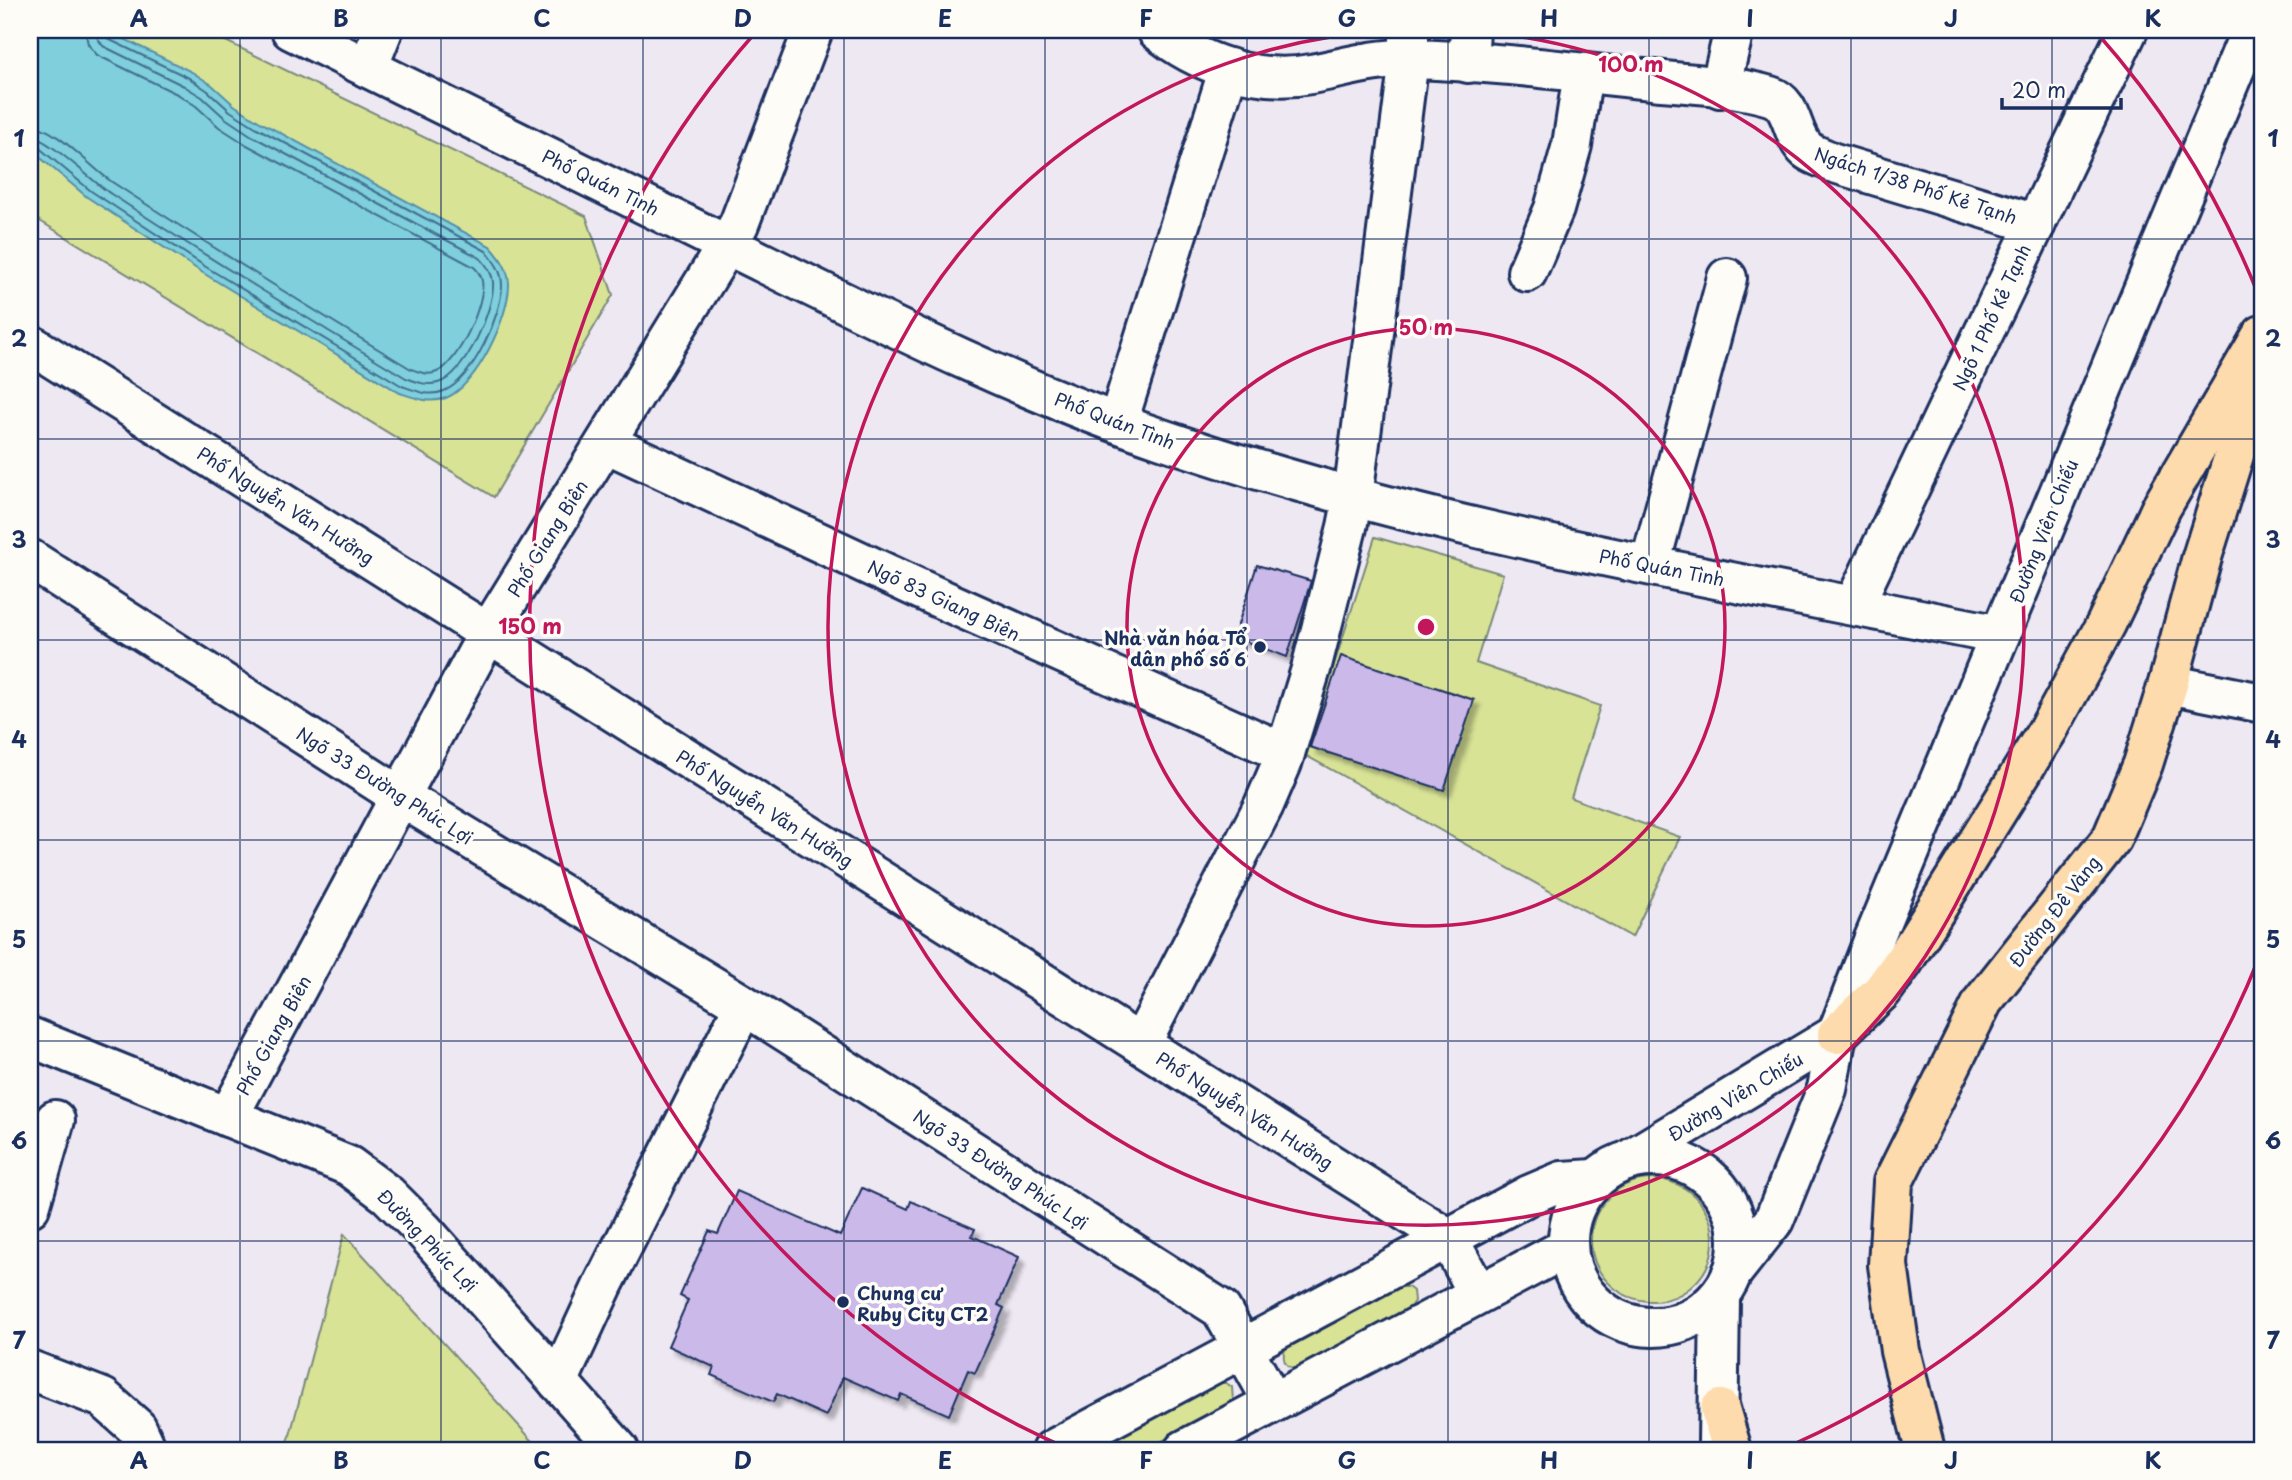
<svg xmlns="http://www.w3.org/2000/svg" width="2292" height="1480" font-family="'Playpen Sans',sans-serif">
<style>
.green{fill:#d8e396;stroke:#7a897a;stroke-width:2}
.water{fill:#7fcfdc;stroke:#578faa;stroke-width:2}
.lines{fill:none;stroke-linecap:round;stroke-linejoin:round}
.shore{stroke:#436f90;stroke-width:2}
.building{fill:#cab9e9;stroke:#1b2f5e;stroke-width:2;filter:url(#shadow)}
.minor-casing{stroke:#1b2f5e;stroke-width:44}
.major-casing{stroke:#1b2f5e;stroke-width:44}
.minor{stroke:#fdfcf7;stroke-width:38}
.major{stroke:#fddbac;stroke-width:38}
.grid{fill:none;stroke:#1b2f5e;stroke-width:2;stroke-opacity:0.55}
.ring{fill:none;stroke:#c2185b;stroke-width:3.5}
.poi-dot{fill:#1b2f5e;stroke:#fdfcf7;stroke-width:2.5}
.labels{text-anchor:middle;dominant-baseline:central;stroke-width:7;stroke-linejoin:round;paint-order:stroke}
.street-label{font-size:18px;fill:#1b2f5e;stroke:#fdfcf7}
.poi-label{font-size:18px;font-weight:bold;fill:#1b2f5e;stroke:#fdfcf7;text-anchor:end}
.centre{fill:#c2185b;stroke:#fdfcf7;stroke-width:3.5}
.ring-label{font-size:21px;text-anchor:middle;font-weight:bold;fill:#c2185b;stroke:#fdfcf7;stroke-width:7;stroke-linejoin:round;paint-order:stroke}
.neatline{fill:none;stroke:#1b2f5e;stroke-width:2.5}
.grid-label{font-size:23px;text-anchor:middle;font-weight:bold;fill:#1b2f5e}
</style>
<defs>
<filter id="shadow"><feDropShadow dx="6" dy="6" stdDeviation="2" flood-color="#0004"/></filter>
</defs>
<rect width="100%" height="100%" fill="#eee8f3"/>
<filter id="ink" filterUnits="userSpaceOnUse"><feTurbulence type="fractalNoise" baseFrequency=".0143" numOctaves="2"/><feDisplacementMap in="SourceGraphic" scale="14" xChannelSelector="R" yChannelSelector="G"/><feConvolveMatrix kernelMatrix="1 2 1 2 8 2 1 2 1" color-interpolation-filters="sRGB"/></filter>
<g filter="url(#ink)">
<!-- green -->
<g class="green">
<polygon points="30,30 203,30 586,216 613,295 494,497 30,215"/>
<polygon points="1375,537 1503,574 1476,663 1600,706 1571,798 1680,837 1632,937 1305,755"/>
<circle cx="1652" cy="1240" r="61"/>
<polygon points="344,1234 541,1450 286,1450"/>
<path d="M1395 1287H1408L1413 1291 1414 1301 1408 1310 1300 1368C1283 1370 1280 1356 1288 1344Z"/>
<polygon points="1218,1383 1226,1383 1232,1387 1233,1400 1229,1406 1145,1450 1091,1450"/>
</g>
<!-- water -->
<path class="water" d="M30 30H106L192 72 212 85 234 105 260 122 490 246C500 257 508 268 509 283 510 315 477 386 446 398 430 404 415 398 400 393L203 273 87 197 30 149Z"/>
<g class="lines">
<!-- shore -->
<g class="shore">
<path d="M30 125C55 126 90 167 112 182 210 246 310 308 411 369 419 372 428 376 437 372 458 364 486 302 482 281 481 275 478 271 474 267L247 145 219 127 196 106 179 95 97 55 88 44 85 30"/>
<path d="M30 136C47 137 93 182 111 194 208 258 307 318 406 378 417 382 426 386 438 383 465 376 495 308 493 282 492 272 487 265 480 258L252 136 225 118 202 97 184 86 103 46 98 39 96 30"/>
<path d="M30 145 37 146 91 191 206 267 402 386C416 391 430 397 444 391 473 379 502 314 502 285 502 271 494 261 486 251L257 128 230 111 208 91 189 78 108 39 105 30"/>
</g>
</g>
<!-- building -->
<g class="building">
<polygon points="1257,565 1311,581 1287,657 1234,637"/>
<polygon points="1341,656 1474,700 1444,790 1310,747"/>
<polygon points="862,1188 908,1209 911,1201 975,1229 972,1236 1019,1257 998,1305 1004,1308 975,1373 968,1370 949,1415 901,1394 898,1401 843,1377 826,1416 777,1394 773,1402 711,1375 714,1367 668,1346 688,1300 680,1296 709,1231 718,1234 737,1191 840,1236"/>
</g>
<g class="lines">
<!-- minor casing -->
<g class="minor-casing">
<g id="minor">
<path d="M291 30C436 102 582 173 727 245 869 315 1012 388 1162 439 1433 532 1719 578 2000 635"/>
<path d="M1157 30C1197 64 1258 84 1311 74 1344 68 1376 58 1410 59 1488 61 1566 71 1643 79 1685 84 1730 84 1770 96 1794 103 1790 135 1807 150 1813 155 1824 158 1831 162L2036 224"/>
<polyline points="1468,63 1470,30"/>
<polyline points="368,68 383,30"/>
<polyline points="1720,88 1734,30"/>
<polyline points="1527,272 1554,209 1572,145 1583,73"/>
<polyline points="30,344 1448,1238 1478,1293"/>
<polyline points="1118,422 1229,68"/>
<polyline points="606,443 939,598 1285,753"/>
<polyline points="30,559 401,797 744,1005 1221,1309 1273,1402"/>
<polyline points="1650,565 1727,278"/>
<polyline points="1854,605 2128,30"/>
<polyline points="2168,684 2262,703"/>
<polyline points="30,1037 349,1166 388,1195 423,1230 619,1450"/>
<polyline points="1141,1044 1264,805 1282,763 1311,669 1347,527 1353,497 1409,59 1409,30"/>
<polyline points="228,1117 488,633 727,245 739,224 813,30"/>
<circle cx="1653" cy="1242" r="85"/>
<polyline points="1632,1158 1837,1034"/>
<polyline points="30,1207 55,1120"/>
<polyline points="1732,1273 1774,1220 1827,1089 1837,1034 1873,941 2251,30"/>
<polyline points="30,1370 103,1398 137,1428 147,1450"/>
<polyline points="558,1382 603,1285 744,1005"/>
<polyline points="1718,1443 1720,1299"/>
<polyline points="1052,1450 1529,1195 1562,1181 1594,1179"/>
<polyline points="1184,1450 1568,1247"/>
</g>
</g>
<!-- major casing -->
<g class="major-casing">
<g id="major">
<polyline points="1837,1034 1882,991 1903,962 2049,728 2106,624 2161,508 2262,335"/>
<polyline points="1720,1409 1732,1450"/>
<polyline points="1925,1450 1900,1351 1888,1265 1893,1182 1983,1001 2112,838 2143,764 2168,684 2202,557 2262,366"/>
</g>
</g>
<!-- minor -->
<use href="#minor" class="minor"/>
<!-- major -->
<use href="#major" class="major"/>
</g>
</g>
<!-- grid -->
<path class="grid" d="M240 30V1450M441 30V1450M643 30V1450M844 30V1450M1045 30V1450M1247 30V1450M1448 30V1450M1649 30V1450M1851 30V1450M2052 30V1450M30 239H2262M30 439H2262M30 640H2262M30 840H2262M30 1041H2262M30 1241H2262"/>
<!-- distance rings -->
<g class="ring">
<circle cx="1426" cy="627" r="299"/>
<path d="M1457 30A598 598 0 1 1 1395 30"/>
<path d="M2260 955A896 896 0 0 1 1783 1449M1069 1449A896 896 0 0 1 755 33M2097 33A896 896 0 0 1 2260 299"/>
</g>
<!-- markers -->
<g class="poi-dot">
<circle cx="1260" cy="647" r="7"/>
<circle cx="843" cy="1302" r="7"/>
</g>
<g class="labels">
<!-- street labels -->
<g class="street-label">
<text transform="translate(601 182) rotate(26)">Phố Quán Tình</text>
<text transform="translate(1916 185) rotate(18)">Ngách 1/38 Phố Kẻ Tạnh</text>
<text transform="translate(1991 317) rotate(-65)">Ngõ 1 Phố Kẻ Tạnh</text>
<text transform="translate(1115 420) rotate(21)">Phố Quán Tình</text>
<text transform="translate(286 505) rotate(32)">Phố Nguyễn Văn Hưởng</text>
<text transform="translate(2043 531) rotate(-68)">Đường Viên Chiếu</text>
<text transform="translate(547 538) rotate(-58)">Phố Giang Biên</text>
<text transform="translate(1662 567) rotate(11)">Phố Quán Tình</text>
<text transform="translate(944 600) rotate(25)">Ngõ 83 Giang Biên</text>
<text transform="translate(385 785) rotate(32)">Ngõ 33 Đường Phúc Lợi</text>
<text transform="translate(765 808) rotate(32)">Phố Nguyễn Văn Hưởng</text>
<text transform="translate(2054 911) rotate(-52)">Đường Đê Vàng</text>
<text transform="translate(273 1035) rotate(-61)">Phố Giang Biên</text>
<text transform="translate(1735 1096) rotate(-31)">Đường Viên Chiếu</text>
<text transform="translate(1245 1110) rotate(32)">Phố Nguyễn Văn Hưởng</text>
<text transform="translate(1001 1169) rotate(33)">Ngõ 33 Đường Phúc Lợi</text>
<text transform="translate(428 1240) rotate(46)">Đường Phúc Lợi</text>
</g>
<!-- poi labels -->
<g class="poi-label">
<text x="1246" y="637">Nhà văn hóa Tổ<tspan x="1246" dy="21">dân phố số 6</tspan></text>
<text x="857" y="1292" text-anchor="start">Chung cư<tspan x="857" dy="21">Ruby City CT2</tspan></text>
</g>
</g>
<circle cx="1426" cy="627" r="10" class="centre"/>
<g class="ring-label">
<text x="1631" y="72">100 m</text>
<text x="1426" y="335">50 m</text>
<text x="530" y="634">150 m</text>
</g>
<!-- margin -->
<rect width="2292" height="1480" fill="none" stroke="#fdfcf7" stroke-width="77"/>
<!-- scale -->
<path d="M2002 98v10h119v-10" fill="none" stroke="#1b2f5e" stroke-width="3.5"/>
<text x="2012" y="98" font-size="21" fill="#1b2f5e" stroke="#fdfcf7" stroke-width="5" paint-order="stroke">20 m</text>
<rect x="38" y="38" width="2216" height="1404" class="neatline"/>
<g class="grid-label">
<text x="139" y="27">A</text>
<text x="341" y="27">B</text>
<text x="542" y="27">C</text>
<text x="743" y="27">D</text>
<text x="945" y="27">E</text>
<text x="1146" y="27">F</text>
<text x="1347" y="27">G</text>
<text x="1549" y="27">H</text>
<text x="1750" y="27">I</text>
<text x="1951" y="27">J</text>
<text x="2153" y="27">K</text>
<text x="19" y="147">1</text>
<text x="2273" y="147">1</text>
<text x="19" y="347">2</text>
<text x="2273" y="347">2</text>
<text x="19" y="548">3</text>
<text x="2273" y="548">3</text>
<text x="19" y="748">4</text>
<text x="2273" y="748">4</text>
<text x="19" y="948">5</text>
<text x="2273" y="948">5</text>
<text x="19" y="1149">6</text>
<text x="2273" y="1149">6</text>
<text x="19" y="1349">7</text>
<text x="2273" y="1349">7</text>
<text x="139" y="1469">A</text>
<text x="341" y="1469">B</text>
<text x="542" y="1469">C</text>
<text x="743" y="1469">D</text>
<text x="945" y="1469">E</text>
<text x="1146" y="1469">F</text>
<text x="1347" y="1469">G</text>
<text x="1549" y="1469">H</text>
<text x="1750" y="1469">I</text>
<text x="1951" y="1469">J</text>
<text x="2153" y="1469">K</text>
</g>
</svg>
